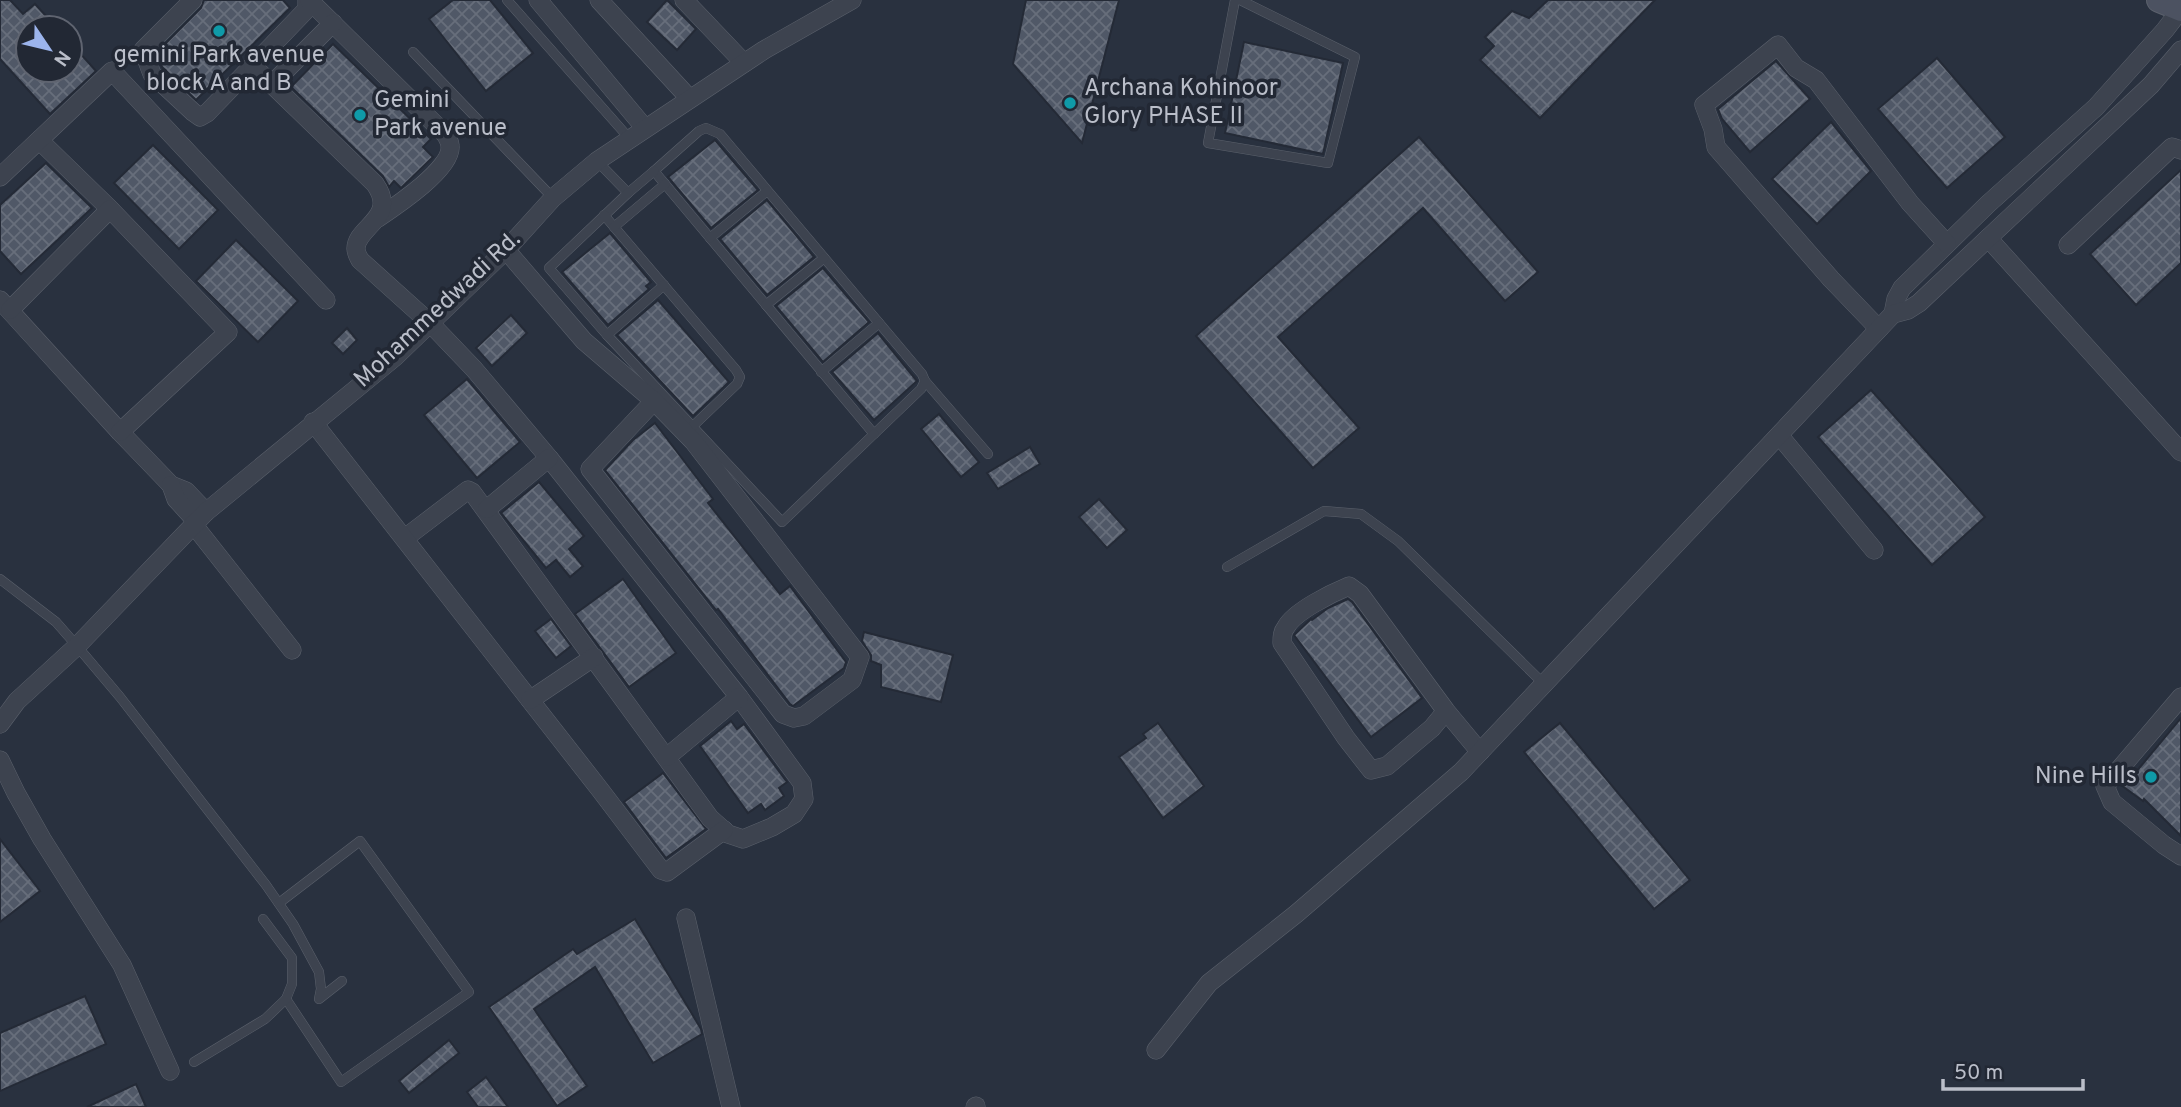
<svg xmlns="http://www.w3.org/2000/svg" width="2181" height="1107" font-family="Overpass,sans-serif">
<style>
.building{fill:url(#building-cross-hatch);stroke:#242a36;stroke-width:2}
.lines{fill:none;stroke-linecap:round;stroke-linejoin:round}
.lane-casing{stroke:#5b616c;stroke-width:10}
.street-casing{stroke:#5b616c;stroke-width:19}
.secondary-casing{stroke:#5b616c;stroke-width:26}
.lane{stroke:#3d434f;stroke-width:9}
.street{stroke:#3d434f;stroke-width:18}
.secondary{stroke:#4c5261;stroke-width:24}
.culture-dot{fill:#0f9aa8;stroke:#222834;stroke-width:2.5}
.labels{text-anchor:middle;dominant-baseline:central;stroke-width:7;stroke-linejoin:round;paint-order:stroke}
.poi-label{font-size:24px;fill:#babec9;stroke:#222834;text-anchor:start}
.street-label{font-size:24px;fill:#babec9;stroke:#222834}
</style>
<defs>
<pattern id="building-cross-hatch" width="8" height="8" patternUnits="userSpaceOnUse" patternTransform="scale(1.75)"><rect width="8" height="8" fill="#505867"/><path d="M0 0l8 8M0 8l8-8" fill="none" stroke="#676e7b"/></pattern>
</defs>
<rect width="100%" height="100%" fill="#29313f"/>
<!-- building -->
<g class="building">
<polygon points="0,0 10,0 23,14 35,4 57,28 28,28 28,70 70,70 70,42 96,71 50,114 0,59"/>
<polygon points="204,0 283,0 290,8 196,100 162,67 156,53 201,8"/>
<polygon points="453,0 490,0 533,53 486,91 429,19"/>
<polygon points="667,0 696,29 677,50 647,22"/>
<polygon points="1026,0 1119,0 1082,143 1013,64"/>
<polygon points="1548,0 1655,0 1540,118 1480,60 1494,46 1485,37 1512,11 1529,18"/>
<polygon points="1244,42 1343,63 1323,154 1225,133"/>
<polygon points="333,44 431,139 423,147 433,157 401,188 394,181 389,187 383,176 291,87"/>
<polygon points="1937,58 2005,137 1947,188 1878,109"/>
<polygon points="1776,61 1810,99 1750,152 1722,119 1718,109"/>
<polygon points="1831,122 1871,171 1817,224 1772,179"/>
<polygon points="1419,137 1538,272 1505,301 1423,208 1278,337 1359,428 1313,468 1196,336"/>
<polygon points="715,140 758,190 711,228 668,177"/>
<polygon points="153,145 218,210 179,249 114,183"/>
<polygon points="46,163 92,208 21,274 0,251 0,205"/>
<polygon points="2181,170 2181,263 2136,305 2090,254"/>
<polygon points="767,200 814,257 767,295 720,239"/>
<polygon points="610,233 651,282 646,286 649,289 608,325 562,272"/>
<polygon points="236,240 298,301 258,342 196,281"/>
<polygon points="823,268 869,322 823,362 776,306"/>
<polygon points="658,300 729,382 693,416 617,335"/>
<polygon points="511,315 527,333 492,366 476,348"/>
<polygon points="347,328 357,340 343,354 332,343"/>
<polygon points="878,333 917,381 874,420 832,372"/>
<polygon points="467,379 520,442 477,478 424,415"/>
<polygon points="1871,390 1985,517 1932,565 1818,437"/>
<polygon points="939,414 979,462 961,477 921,429"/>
<polygon points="655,423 713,499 708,503 780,594 790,586 846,662 844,668 793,706 790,704 718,609 716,610 605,470 633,440"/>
<polygon points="1030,447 1040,464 998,489 987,473"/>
<polygon points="539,482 584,536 569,549 583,566 570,577 556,560 546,568 501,513"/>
<polygon points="1099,499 1127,530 1107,548 1079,517"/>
<polygon points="623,579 676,653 629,687 575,614"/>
<polygon points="1348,599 1352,602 1422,698 1371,737 1294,635 1311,619 1312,620 1328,608"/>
<polygon points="551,619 571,646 556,658 535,631"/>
<polygon points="864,632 953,655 941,702 881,687 881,665 871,661 871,655 862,641"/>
<polygon points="2181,718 2181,836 2144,799 2143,801 2121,785 2133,770 2136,772"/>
<polygon points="731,721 737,729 744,724 787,782 779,788 784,796 765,810 761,804 748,813 700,746"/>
<polygon points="1158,723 1204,786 1163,818 1119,757 1146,738 1143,734"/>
<polygon points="1560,723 1690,880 1654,909 1524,752"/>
<polygon points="663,773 706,829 666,858 624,802"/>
<polygon points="0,839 40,891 0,922"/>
<polygon points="635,919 701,1029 702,1034 653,1063 595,967 534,1009 587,1086 557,1106 489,1007 573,949 577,954"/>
<polygon points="85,996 106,1044 0,1091 0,1033"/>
<polygon points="449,1040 459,1053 409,1093 399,1081"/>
<polygon points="486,1077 508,1107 478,1107 467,1092"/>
<polygon points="136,1084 146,1107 87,1107"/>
</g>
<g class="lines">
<!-- lane casing -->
<g class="lane-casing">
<g id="lane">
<polyline points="507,0 629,138"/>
<polyline points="1235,0 1208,143 1328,163 1355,57 1240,0"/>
<polyline points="413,52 553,198"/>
<polygon points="706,128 720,134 922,374 925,381 921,389 874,434 654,171 699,131"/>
<polyline points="597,161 628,193 654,171"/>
<polyline points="628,193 549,268 607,335 782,522 874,434"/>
<polyline points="604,215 736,370 740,377 737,384 693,426"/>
<polyline points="614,227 665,184"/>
<polyline points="710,238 767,191"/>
<polyline points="766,305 824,258"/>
<polyline points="607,335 664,285"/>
<polyline points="821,372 879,323"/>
<polyline points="925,381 988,454"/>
<polyline points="1227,567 1324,511 1361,514 1398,541 1544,684"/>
<polyline points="0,579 56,622 77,646 120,697 266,885 293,924 319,972 321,989 319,999 342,981"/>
<polyline points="279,903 360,841 469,992 341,1082 286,999"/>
<polyline points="194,1062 265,1019 286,999 292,984 292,958 263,919"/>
</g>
</g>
<!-- street casing -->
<g class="street-casing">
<g id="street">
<polyline points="193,0 143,50 152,74 193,112 200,117 207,113 307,9 307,0"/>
<path d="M309 0 446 135C448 139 450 142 450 146 453 168 396 206 378 218"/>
<polyline points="538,0 644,127"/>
<polyline points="599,0 689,98"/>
<polyline points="684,0 744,63"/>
<path d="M253 66 375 184C399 218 355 227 356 249 356 253 358 256 360 260L430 323 474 369 549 458 739 697 802 783 804 799 794 814 772 827 743 839 728 834 710 818 472 492 468 490 405 538"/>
<polyline points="272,84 333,23"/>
<polyline points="39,140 110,209"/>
<polyline points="0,177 112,71 326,300"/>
<polyline points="1988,238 2181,452"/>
<polyline points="2068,245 2172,147 2181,150"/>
<polyline points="506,250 584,341 654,401 693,441 860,657 852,680 804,716 794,718 783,714 590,469 654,401"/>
<polyline points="0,300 120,432 171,485 186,491 206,512"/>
<polyline points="10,310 110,209 228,332 120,432"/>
<polyline points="1893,314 1896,299 1902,288 1988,204 2096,107 2165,30 2181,9"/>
<polyline points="1879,329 1831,279 1716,147 1713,129 1704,105 1778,45 1796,68 1816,80 1910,203 1947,244"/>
<polyline points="313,422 601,791 661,870 667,872 724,830"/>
<polyline points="1779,435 1874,550"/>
<polyline points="171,485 176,499 196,521"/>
<polyline points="487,509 549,458"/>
<polyline points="193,524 292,650"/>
<polyline points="2181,697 2105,786 2112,802 2164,845 2181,856"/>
<polyline points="530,700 594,657"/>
<path d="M1446 711 1432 728 1387 766 1371 770 1346 738 1282 643C1282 637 1282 632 1286 627 1295 611 1332 593 1349 586L1360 594 1446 711 1480 752"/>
<polyline points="0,724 17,701 77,646 206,512 395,357 506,250 553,198 597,161 764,50 852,0"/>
<polyline points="667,757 739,697"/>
<polyline points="0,760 16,793 42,839 122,965 170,1071"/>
<polyline points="686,918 731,1107"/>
<polyline points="1156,1050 1209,983 1296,914 1461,772 1893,314 1908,310 1919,303 2151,85 2181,50"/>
<polyline points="975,1107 976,1106"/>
</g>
</g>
<!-- secondary casing -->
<g class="secondary-casing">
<polyline id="secondary" points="2159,0 2181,9"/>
</g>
<!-- lane -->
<use href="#lane" class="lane"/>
<!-- street -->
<use href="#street" class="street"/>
<!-- secondary -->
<use href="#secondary" class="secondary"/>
</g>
<!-- markers -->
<g class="culture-dot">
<circle cx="219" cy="31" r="7"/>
<circle cx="1070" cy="103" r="7"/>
<circle cx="360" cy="115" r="7"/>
<circle cx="2151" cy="777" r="7"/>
</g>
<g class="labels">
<!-- poi labels -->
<g class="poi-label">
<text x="219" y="56" text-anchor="middle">gemini Park avenue<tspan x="219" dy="28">block A and B</tspan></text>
<text x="1084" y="89">Archana Kohinoor<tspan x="1084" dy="28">Glory PHASE II</tspan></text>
<text x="374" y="101">Gemini<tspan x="374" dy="28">Park avenue</tspan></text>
<text x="2137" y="777" text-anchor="end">Nine Hills</text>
</g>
<!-- street labels -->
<g class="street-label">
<text transform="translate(438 310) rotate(-43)">Mohammedwadi Rd.</text>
</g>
</g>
<!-- north arrow -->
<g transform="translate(49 49) rotate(125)"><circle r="33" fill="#222834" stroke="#5f6470" stroke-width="2"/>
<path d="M0-5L12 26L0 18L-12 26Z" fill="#9cb4ec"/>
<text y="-10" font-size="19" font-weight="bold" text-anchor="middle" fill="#babec9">N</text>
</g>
<!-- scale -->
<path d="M1943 1079v10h140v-10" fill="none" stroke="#babec9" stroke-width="3.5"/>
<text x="1954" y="1079" font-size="21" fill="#babec9" stroke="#222834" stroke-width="5" paint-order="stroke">50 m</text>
</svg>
